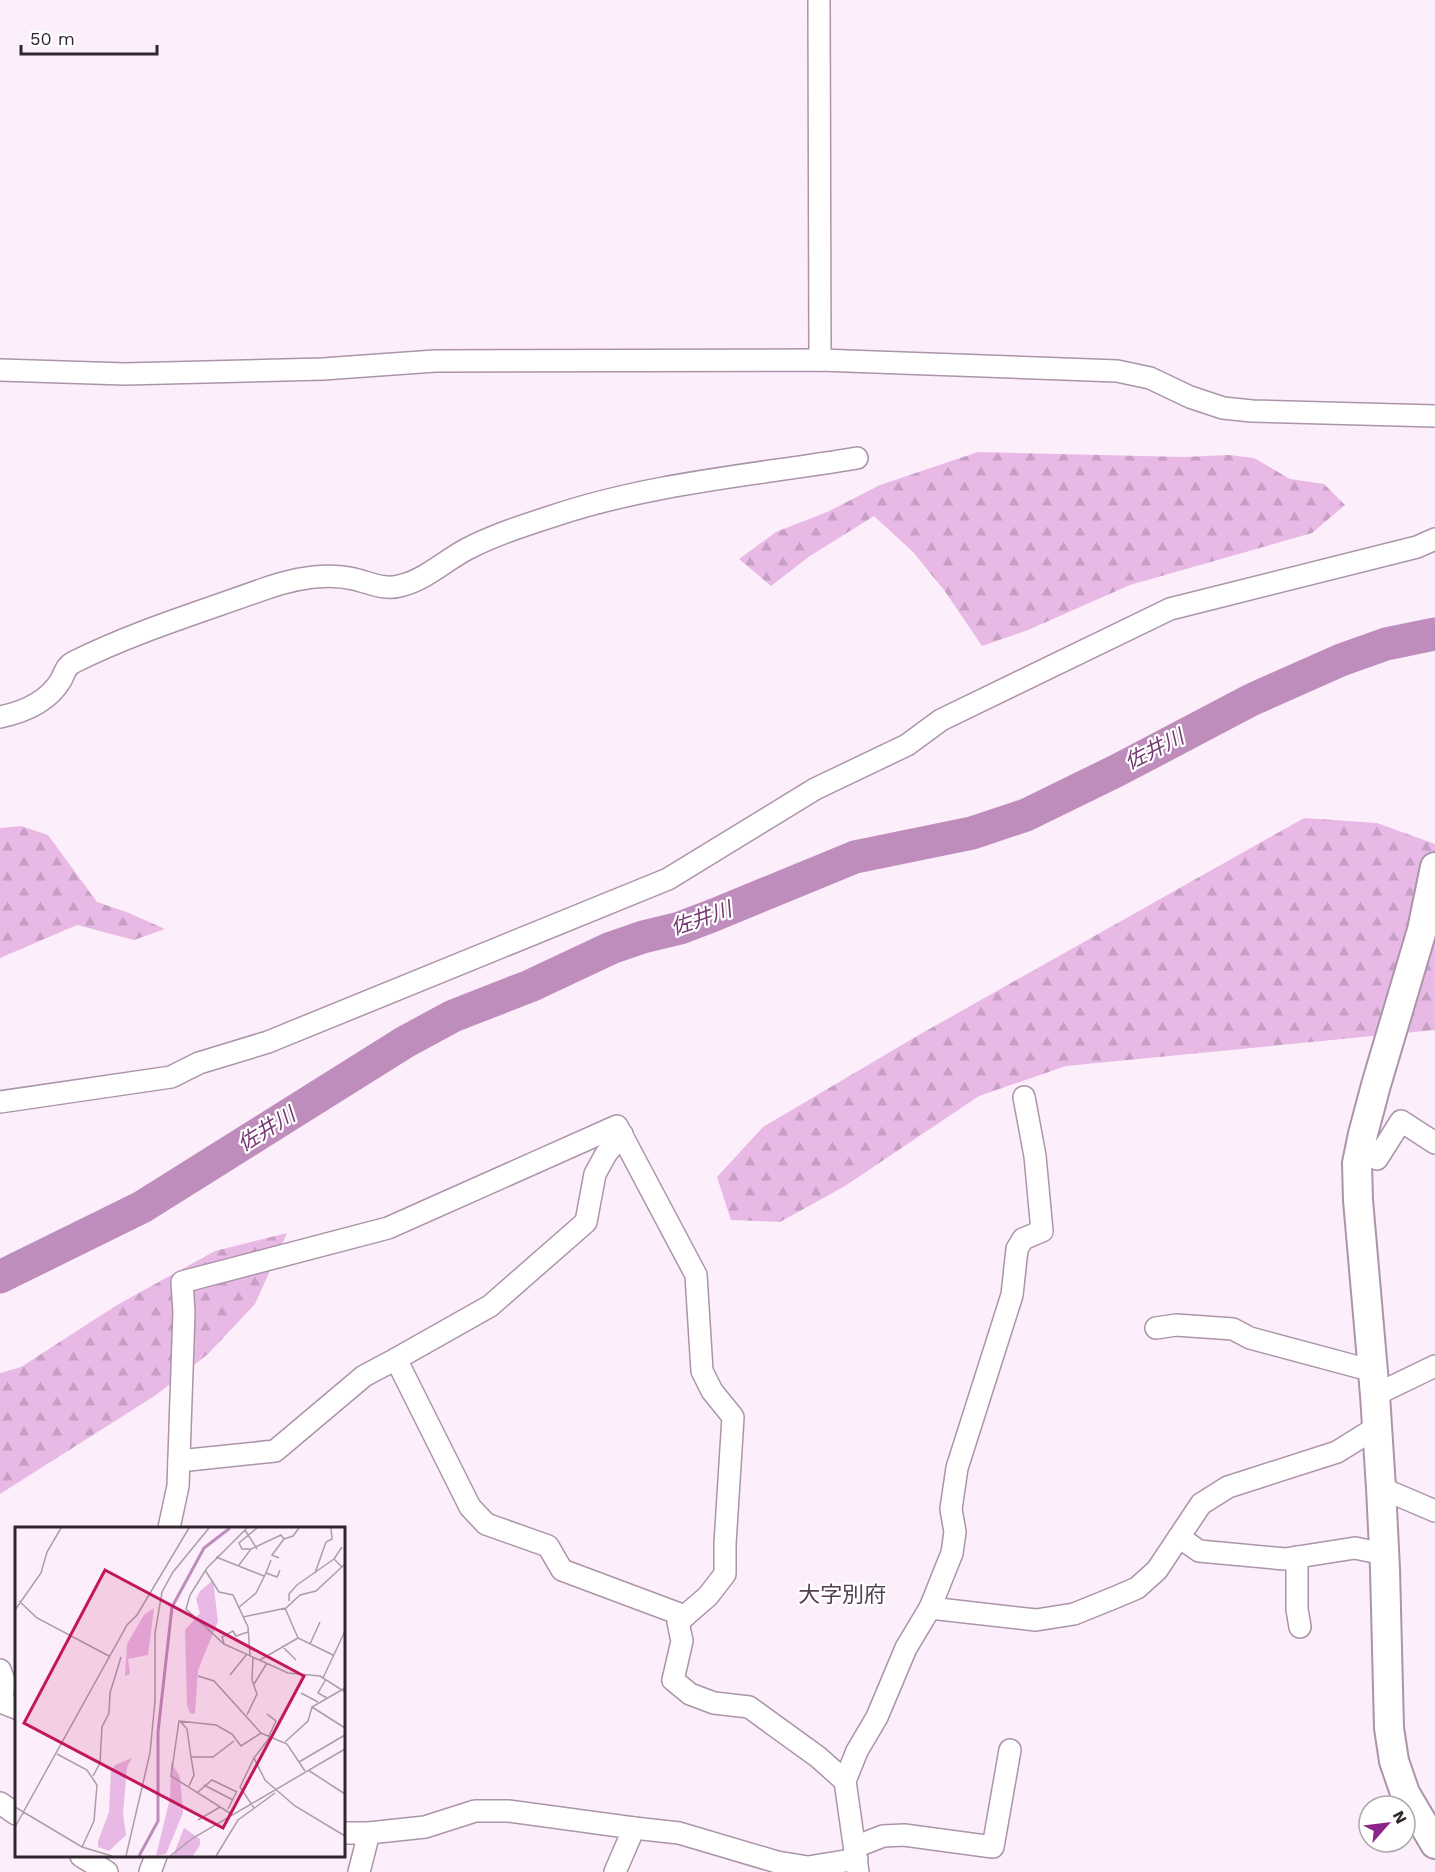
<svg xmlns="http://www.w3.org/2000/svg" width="1435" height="1872" font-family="'Work Sans','Noto Sans JP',sans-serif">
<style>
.forest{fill:url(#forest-firs)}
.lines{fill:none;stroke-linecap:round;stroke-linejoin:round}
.river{stroke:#bf8dbc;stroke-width:33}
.street-casing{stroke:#ac94aa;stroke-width:24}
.secondary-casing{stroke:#ac94aa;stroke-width:32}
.street{stroke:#fff;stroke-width:21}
.secondary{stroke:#fff;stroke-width:28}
.labels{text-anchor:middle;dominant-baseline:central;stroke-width:4.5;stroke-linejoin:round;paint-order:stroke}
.water-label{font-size:21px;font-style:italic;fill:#753873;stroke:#fff}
.quarter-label{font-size:22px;fill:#523d51;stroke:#fff}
.inset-river{fill:none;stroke:#bf8dbc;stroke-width:3}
.inset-road{fill:none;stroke:#ab9eaa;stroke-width:1.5}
.view{fill:#c2185b;fill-opacity:0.15;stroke:#c2185b;stroke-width:3}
.inset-edge{fill:none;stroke:#2f262f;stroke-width:3}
</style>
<defs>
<pattern id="forest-firs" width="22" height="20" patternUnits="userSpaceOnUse" patternTransform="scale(1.5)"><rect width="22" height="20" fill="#e8b9e4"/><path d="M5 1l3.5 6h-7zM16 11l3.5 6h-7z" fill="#c79fc4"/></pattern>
</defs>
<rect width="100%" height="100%" fill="#fdeefc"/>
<!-- forest -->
<g class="forest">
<polygon points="978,452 1184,457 1229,455 1254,458 1290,479 1324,484 1345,505 1312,533 1130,585 1028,630 982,646 944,590 913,552 874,516 810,556 771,586 739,559 776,532 827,512 880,485"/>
<polygon points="1304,818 1377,823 1435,844 1435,1030 1066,1066 979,1096 845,1186 780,1222 731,1220 717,1177 763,1127 917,1036"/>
<polygon points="21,826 48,835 97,902 129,913 165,929 134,940 77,925 0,958 0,828"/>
<polygon points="287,1233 255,1304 208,1354 156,1395 0,1494 0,1373 21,1367 117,1305 215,1251"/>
</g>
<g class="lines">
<!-- river -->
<polyline class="river" points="0,1277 142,1207 405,1042 453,1016 530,986 611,948 643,937 680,928 714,915 855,857 972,833 1026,815 1116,771 1251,700 1341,660 1386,644 1435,634"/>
<!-- street casing -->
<g class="street-casing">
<g id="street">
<polyline points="819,0 820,360"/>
<polyline points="0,370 125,374 323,369 435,361 820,360 1117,371 1150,378 1190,397 1223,408 1252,411 1435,416"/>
<path d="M0 717C24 712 48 702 61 680 65 672 66 666 74 662 134 632 200 612 264 589 292 579 324 572 354 579 371 583 385 591 403 585 426 579 446 560 467 549 494 535 525 525 553 516 651 483 756 475 857 458"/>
<polyline points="0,1102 171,1077 199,1063 268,1042 668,879 815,789 907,745 941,720 1170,609 1417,547 1435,539"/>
<polyline points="1360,1149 1377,1159 1401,1121 1435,1143"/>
<polyline points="1156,1328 1176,1325 1233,1329 1250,1338 1373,1371"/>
<polyline points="396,1359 490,1306 586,1222 595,1174 606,1154 622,1134"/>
<polyline points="1375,1395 1435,1366"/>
<polyline points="179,1461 275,1451 364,1376 396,1359 470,1507 486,1524 548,1546 562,1570 685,1616"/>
<polyline points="1381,1488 1435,1511"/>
<polyline points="169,1528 178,1486 184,1312 182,1282 388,1228 617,1126 696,1275 702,1371 712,1391 733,1417 725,1544 725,1574 708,1596 678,1622 682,1641 673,1680 690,1694 714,1703 749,1707 818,1757 845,1781"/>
<polyline points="1179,1537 1199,1551 1285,1559 1355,1548 1384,1554"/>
<polyline points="1297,1557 1297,1609 1300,1627"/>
<polyline points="930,1608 1036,1620 1074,1614 1116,1597 1137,1588 1157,1570 1201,1504 1228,1487 1337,1452 1377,1427"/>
<polyline points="0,1670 5,1683 1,1702 16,1708"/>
<polyline points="0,1803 16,1814"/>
<polyline points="634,1828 679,1833 777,1862 808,1867 857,1859"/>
<polyline points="344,1833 369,1833"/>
<polyline points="855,1847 883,1836 904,1835 993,1847 1010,1750"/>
<polyline points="81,1856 107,1872"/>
<polyline points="150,1872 156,1856"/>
<polyline points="359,1872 369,1833 425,1827 475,1811 508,1811 634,1828 615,1872"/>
<polyline points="858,1872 845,1781 857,1751 877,1717 906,1648 930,1608 952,1553 955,1532 951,1509 957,1468 1012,1295 1017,1249 1023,1239 1042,1231 1035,1156 1024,1097"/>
</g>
</g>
<!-- secondary casing -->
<g class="secondary-casing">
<polyline id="secondary" points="1435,867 1422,930 1376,1085 1363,1134 1357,1163 1358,1200 1375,1395 1381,1488 1385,1569 1389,1728 1394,1761 1405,1793 1435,1844"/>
</g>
<!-- street -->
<use href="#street" class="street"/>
<!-- secondary -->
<use href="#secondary" class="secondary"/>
</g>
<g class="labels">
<!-- water labels -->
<g class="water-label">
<text transform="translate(1154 749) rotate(-27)">佐井川</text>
<text transform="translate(701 918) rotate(-19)">佐井川</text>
<text transform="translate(266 1129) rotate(-32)">佐井川</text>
</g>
<!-- quarter labels -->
<g class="quarter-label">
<text x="842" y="1594">大字別府</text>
</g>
</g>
<!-- overview -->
<g transform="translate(15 1527)">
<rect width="330" height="330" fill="#fdeefc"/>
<path d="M198 53 203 94 183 143 180 187 175 186 172 178 170 103 185 86 181 72 185 64ZM139 81 133 128 113 132 115 147 110 149 112 117 129 88ZM117 231 112 240 108 287 111 308 94 324 83 320V314L94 285 96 244 100 238ZM156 235 165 250 168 286 151 327 141 329 155 271ZM169 301 185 312V318L178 329H158Z" fill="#e8b9e4"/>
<path class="inset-river" d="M124 329 143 294V205L157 80 189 21 215 1"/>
<path class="inset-road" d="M232 1 192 41 175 68 171 82 209 117 273 146 305 149 330 165M230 3 242 22M236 22H227L224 16 242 1M201 30 249 49M264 31 257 28 269 12M256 33 251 46 262 50 265 43M224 38 236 22 266 8 269 12 278 9 284 1M327 40 319 32 327 20M190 43 204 65 218 68 233 100 235 128M300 46 311 15 317 12 316 1M4 74 22 91 94 129M274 74V67L282 58 319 32M223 81 241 66 251 46M270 81 283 111 318 128M0 83 26 46 32 25 46 1M228 90 271 81 285 68 301 64 330 37M209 116 207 110 218 104 221 109 233 105M295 117 305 95M267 119 281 133M245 133 283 111M215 148 232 127M183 149 199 154 246 206 272 217 290 244M308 151 330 104M311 152 303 166 312 171M239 157 252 136M286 166 303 175M297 180 330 201M252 187 261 194 254 209M232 188 242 167 237 153 238 130M165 194 172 202 176 230M270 215 293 194 297 180 330 161M42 227 72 243 82 258 79 294 67 320M239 231 255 210M284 235 330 208M293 243 330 267M78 249 85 236 87 200 94 186 95 166 106 130M189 258 218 273M174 259 179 248 176 230H198L219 214M183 265 197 253 222 265M0 280 67 320 97 329M239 281 225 260 239 231 250 253 280 279 330 309M213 282 222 264M218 288 156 249 164 194 201 198 217 207 226 219 246 206M183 293 205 280M0 300 112 98 122 88 174 1M111 329 135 226 140 174V106L147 65 158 45 194 1M155 329 178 311 330 222M201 329 223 293 260 266"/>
<path class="view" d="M90 43 289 149 208 301 9 196Z"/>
<rect width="330" height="330" class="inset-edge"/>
</g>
<!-- north arrow -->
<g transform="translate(1387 1824) rotate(62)"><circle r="28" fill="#ffffff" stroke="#aca8ac" stroke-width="1.5"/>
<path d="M0-4.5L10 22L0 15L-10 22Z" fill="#8c248a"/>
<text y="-9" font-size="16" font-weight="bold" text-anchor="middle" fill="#2f262f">N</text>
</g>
<!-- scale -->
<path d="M21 45v9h136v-9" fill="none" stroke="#2f262f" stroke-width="3"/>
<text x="30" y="45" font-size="18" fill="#2f262f" stroke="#ffffff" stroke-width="4.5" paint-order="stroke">50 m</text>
</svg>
